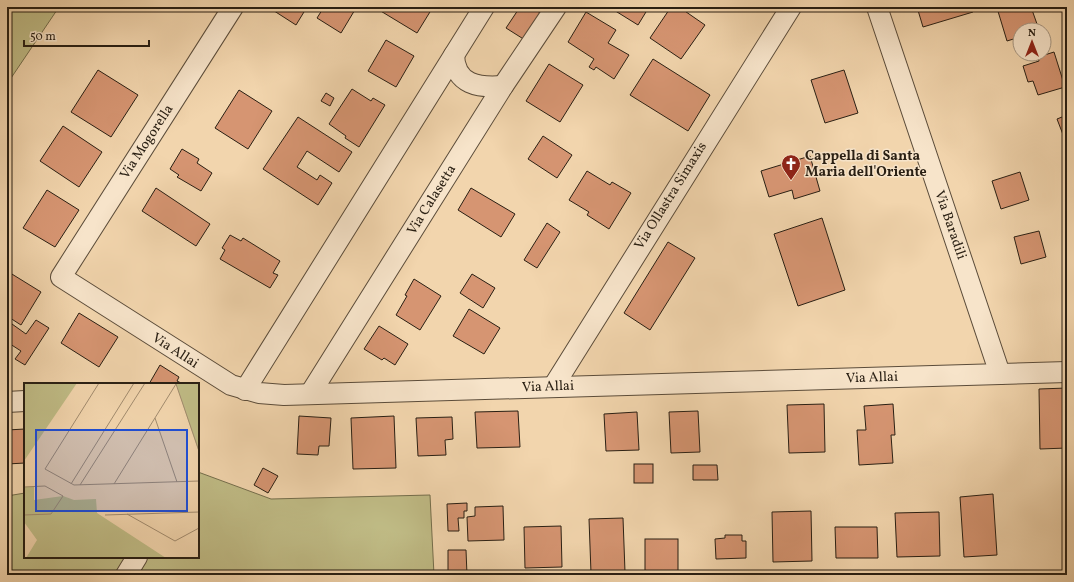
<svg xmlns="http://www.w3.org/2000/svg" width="1074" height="582" font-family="Vollkorn,serif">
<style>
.green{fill:#c0bc86;stroke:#746e4c}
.building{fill:#d69572;stroke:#291f13}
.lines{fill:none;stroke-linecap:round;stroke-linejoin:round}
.street-casing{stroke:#5b4c3a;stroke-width:22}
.street{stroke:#f7e4ca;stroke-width:20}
.labels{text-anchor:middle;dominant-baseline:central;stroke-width:3;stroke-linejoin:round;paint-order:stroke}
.street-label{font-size:14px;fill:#291f13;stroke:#f7e4ca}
.poi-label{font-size:14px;font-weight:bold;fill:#291f13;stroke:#f7e4ca;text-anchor:start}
.inset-road{fill:none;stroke:#a28c6f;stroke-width:1}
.view{fill:#1d4ed8;fill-opacity:0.15;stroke:#1d4ed8;stroke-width:2}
.inset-edge{fill:none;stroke:#291f13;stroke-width:2}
</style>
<rect width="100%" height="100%" fill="#f2d5ad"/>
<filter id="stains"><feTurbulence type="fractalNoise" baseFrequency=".005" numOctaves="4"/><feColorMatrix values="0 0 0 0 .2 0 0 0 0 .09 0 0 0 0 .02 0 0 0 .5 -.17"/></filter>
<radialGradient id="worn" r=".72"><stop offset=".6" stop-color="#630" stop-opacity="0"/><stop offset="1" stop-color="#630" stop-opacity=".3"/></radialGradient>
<!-- green -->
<g class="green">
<polygon points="7,7 59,7 7,84"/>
<polygon points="198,472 271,499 430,495 434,575 7,575 7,496 25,493 25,557 198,557"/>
</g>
<!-- building -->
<g class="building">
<polygon points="268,7 307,7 296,25"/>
<polygon points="324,7 355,7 356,8 341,33 317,18"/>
<polygon points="381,7 433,7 417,33 379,10"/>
<polygon points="520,7 531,7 542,14 525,40 506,28"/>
<polygon points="609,7 649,7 638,25"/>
<polygon points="671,7 679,7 705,25 681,59 650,38"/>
<polygon points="917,7 972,7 973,12 923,27"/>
<polygon points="1000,7 1031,7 1037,24 1025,28 1026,30 1020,30 1020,37 1007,41 997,8"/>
<polygon points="586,12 616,30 608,43 629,55 614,79 596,67 594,70 589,67 594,59 568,42"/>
<polygon points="386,40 414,56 396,87 368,71"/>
<polygon points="1054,52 1065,87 1038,95 1033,81 1028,82 1023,66 1039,61 1038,57"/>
<polygon points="653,59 710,95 688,131 630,95"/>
<polygon points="549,64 583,85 560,122 526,101"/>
<polygon points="98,70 138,95 111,137 71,112"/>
<polygon points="844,70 858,113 825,123 811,80"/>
<polygon points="352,89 371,101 373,98 385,105 359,147 345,138 346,136 329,124"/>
<polygon points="239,90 272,111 248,149 215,128"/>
<polygon points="326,93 334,98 330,106 321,101"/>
<polygon points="1067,115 1067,145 1057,119"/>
<polygon points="298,117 352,152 339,172 307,151 297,167 317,180 320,175 332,183 318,205 263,169"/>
<polygon points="63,126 102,152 79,187 40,161"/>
<polygon points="543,136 572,155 557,178 528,159"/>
<polygon points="182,149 199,159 197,163 212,173 201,191 177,177 179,175 170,169"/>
<polygon points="810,156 820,191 794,199 792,190 769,197 761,171"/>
<polygon points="587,171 610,185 612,182 631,193 609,229 587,215 589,212 569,200"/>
<polygon points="1020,172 1029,200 1001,209 992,181"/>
<polygon points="156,188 210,224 196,246 142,211"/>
<polygon points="471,188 515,214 501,237 458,210"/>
<polygon points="47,190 79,210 55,247 23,228"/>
<polygon points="822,218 845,290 798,306 774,234"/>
<polygon points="547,223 560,232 537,268 524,260"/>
<polygon points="1039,231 1046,257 1021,264 1014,237"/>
<polygon points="230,235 241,241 243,238 280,261 273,273 278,275 270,288 220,259 225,250 222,248"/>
<polygon points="668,242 695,258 650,330 624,313"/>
<polygon points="7,271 41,292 21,325 7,316"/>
<polygon points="472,274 495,288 483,308 460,293"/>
<polygon points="414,279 441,296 420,330 396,315 407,296 405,295"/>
<polygon points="469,309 500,328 484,354 453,336"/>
<polygon points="79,313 118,337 99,367 61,343"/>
<polygon points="36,320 49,328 25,365 15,359 21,351 7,342 7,332 12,324 26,334"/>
<polygon points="379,326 408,344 395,365 384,358 382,360 364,349"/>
<polygon points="160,365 179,377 177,381 183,384 149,384"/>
<polygon points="1067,388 1067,448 1040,449 1039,389"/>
<polygon points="824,404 825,452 789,453 787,405"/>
<polygon points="893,404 895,435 891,435 893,463 859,465 857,430 866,430 864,406"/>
<polygon points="518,411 520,447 477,448 475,412"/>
<polygon points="698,411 700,452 671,453 669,412"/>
<polygon points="637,412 639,450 606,451 604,414"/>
<polygon points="299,416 331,418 329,446 319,446 318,455 297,454"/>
<polygon points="394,416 396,468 353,469 351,418"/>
<polygon points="452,417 453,439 445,440 446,455 418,456 416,418"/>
<polygon points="25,429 25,463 7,464 7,430"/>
<rect x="634" y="464" width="19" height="19"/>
<polygon points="693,465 717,465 718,480 693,480"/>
<polygon points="263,468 278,476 268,493 254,485"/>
<polygon points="993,494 997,555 964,557 960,497"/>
<polygon points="467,503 467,511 464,511 464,518 458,518 459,531 448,531 447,504"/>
<polygon points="503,506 504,540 468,541 467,517 475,516 475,507"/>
<polygon points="811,511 812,561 773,562 772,512"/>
<polygon points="939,512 940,556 897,557 895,513"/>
<polygon points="623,518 625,572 591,573 589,519"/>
<polygon points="561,526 562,567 525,568 524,527"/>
<polygon points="835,527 877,527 878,558 836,558"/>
<polygon points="725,535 742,535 742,541 746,541 746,558 716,559 715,539 725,538"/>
<rect x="645" y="539" width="33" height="36"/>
<polygon points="448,550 466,550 467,575 448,575"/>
</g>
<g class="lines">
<!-- street casing -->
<g class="street-casing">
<g id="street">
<polyline points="233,7 61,277 231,385 259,393 284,395 1067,372"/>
<polyline points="877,7 1000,374"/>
<path d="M454 55C455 85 479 88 503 86"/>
<polyline points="553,387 791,7"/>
<polyline points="245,390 484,7"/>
<polyline points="310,394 503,86 556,7"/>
<polyline points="7,402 25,401"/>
<polyline points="126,575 137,557"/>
</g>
</g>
<!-- street -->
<use href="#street" class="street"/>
</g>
<!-- icons -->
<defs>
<g id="church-pin" transform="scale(1)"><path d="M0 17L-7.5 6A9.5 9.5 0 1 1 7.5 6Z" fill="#8f2418" stroke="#f7e4ca"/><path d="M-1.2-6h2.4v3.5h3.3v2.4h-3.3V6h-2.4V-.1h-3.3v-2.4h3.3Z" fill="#fff"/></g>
</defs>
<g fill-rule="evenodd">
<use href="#church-pin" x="791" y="164"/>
</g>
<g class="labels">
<!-- street labels -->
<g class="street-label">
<text transform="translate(147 142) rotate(-57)">Via Mogorella</text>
<text transform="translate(671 196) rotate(-58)">Via Ollastra Simaxis</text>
<text transform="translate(432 200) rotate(-58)">Via Calasetta</text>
<text transform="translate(950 225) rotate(71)">Via Baradili</text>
<text transform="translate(175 351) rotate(33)">Via Allai</text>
<text transform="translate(872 378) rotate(-2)">Via Allai</text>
<text transform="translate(548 387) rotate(-2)">Via Allai</text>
</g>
<!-- poi labels -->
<g class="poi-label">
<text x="805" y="156">Cappella di Santa<tspan x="805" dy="16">Maria dell'Oriente</tspan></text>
</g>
</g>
<!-- overview -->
<g transform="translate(24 383)">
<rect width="175" height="175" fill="#f2d5ad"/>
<path d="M0 0H53L0 78ZM152 0H175V70L152 1ZM10 103V117L39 113 50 117 72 116 73 130 142 175H2L13 157 0 139V104Z" fill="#c0bc86"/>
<path class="inset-road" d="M75 0 21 86 50 102 175 98M152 1 175 68M131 35 153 99M47 101 110 0M90 101 152 1M56 102 121 0M0 104 21 103 39 113 27 131 0 132M103 131 151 158 175 145M81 132 175 129"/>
<path class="view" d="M12 47H163V128H12Z"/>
<rect width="175" height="175" class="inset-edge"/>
</g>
<!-- margin -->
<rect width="1074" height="582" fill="none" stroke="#f2d5ad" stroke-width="24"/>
<rect x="8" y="8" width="1058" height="566" fill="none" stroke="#291f13" stroke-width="2"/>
<rect x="12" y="12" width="1050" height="558" fill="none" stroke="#291f13"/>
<!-- north arrow -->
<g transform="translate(1032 42)"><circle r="19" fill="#f7e4ca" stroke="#a59581"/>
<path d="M0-3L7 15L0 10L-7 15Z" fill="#8f2418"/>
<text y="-6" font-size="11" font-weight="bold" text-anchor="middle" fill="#291f13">N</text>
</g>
<!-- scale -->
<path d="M24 40v6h125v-6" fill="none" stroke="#291f13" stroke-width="2"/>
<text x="30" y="40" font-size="12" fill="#291f13" stroke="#f7e4ca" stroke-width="3" paint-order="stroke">50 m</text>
<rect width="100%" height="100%" filter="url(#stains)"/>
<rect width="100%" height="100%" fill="url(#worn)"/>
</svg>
